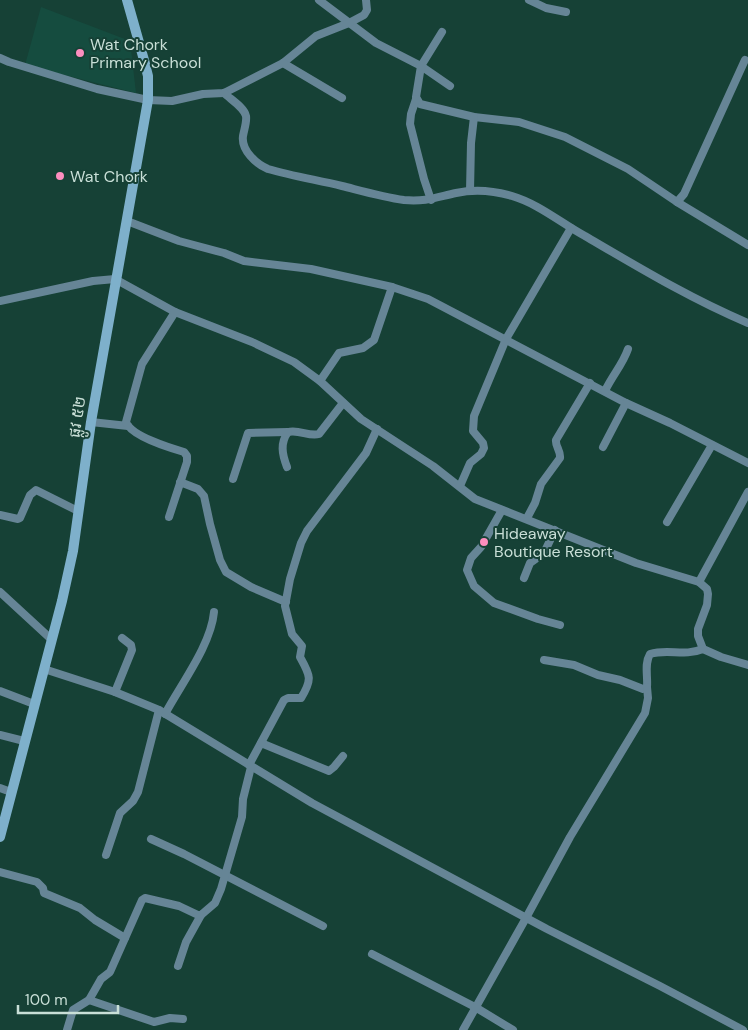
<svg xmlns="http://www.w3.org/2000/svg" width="748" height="1030" font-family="'DM Sans','Noto Sans Khmer',sans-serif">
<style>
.built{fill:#154c3f}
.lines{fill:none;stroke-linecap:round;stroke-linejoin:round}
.street{stroke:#668596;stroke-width:8}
.secondary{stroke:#7eb0cb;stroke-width:10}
.poi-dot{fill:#fd8ebf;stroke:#164136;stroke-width:2}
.labels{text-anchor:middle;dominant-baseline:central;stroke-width:4;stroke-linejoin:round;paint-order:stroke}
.poi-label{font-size:16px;fill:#c9dfd7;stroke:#164136;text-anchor:start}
.street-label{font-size:16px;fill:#c9dfd7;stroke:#164136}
</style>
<rect width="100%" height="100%" fill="#164136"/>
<!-- built -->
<polygon class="built" points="41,7 130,41 136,93 25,65"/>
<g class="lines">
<!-- street -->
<g class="street">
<polyline points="319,0 376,43 421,66 416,97 420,104 474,117 519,122 565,137 628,169 677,202 684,194 745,60"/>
<polyline points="529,0 546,8 566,12"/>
<polyline points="442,32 421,66 450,86"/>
<polyline points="0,58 9,62 97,89 148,100 172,101 203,94 224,93 283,63 316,36 349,23 364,15 367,10 366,0"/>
<polyline points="283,63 342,98"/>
<path d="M224 93C230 99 244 107 246 116 247 122 244 130 243 136 241 150 256 164 268 169 292 176 317 180 342 186 362 191 383 197 404 200 426 202 437 197 456 193 474 189 495 191 512 196 539 204 561 223 585 236 638 267 691 299 748 323"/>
<polyline points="416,99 411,114 410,124 424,179 431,200"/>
<polyline points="470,191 471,143 474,117"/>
<polyline points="677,202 748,245"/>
<polyline points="127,221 179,241 224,253 244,261 311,269 392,287 428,299 626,403 670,423 748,463"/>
<polyline points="0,301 93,281 115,279 175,312 252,342 294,362 320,381 361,419 433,466 475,499 636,563 699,582 707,589 708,594 707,605 698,629 698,636 703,649 721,657 748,665"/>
<polyline points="320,381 339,353 363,348 374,340 392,287"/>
<path d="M605 391C612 376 623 364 628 349"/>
<polyline points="91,422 128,426"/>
<polyline points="603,447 626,403"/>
<path d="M287 467C282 454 280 443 288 432 299 429 309 437 319 434L343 403"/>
<polyline points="233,479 248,433 288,432"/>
<polyline points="180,482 198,489 204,496 210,524 220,560 226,572 251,587 286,602"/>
<polyline points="460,486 470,463 481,454 484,448 483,443 473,431 474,416 506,339 571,228"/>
<polyline points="502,510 481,547 471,558 467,570 474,586 494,603 538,619 560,625"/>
<polyline points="0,515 18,519 20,518 30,495 36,490 78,511"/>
<path d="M169 517 187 462V456L184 452C170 448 131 436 126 422L142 364 175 312"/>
<path d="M527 518 535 503 541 484 560 458C561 451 555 446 556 440L590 383"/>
<polyline points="667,522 712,445"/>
<polyline points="524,578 530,563 544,553 555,530"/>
<polyline points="699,582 748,492"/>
<polyline points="0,592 51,639"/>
<path d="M544 660 574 665 598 675 620 680 643 689 647 687C648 676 644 664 650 654 669 648 683 657 703 649"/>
<polyline points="44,669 115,692 159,710 312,803 547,929 660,986 743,1030"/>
<polyline points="0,691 34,704"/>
<polyline points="115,692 132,650 131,645 122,638"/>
<path d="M165 714C181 684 211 645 214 612"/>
<polyline points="0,735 24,741"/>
<polyline points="261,743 329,771 334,767 343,756"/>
<path d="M249 765 284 700 288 698H301C313 679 310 675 300 657L302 646 292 634 285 606 290 579 301 543 307 531 366 453 377 429"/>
<polyline points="0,788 11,792"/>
<polyline points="151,839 184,854 323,926"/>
<polyline points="106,855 120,813 133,801 138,792 159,710"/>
<polyline points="0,872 37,882 43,888 44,893 80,908 95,920 125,938"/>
<polyline points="372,954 475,1007 513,1030"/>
<polyline points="178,966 186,942 201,915"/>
<polyline points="89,1000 154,1022 170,1018 183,1019"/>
<polyline points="67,1030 73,1010 89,1000 101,979 110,972 142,900 145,898 179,906 198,915 201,915 215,903 221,889 242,817 243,799 251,767"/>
<polyline points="463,1030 526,918 570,837 645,713 648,698 647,687"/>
</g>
<!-- secondary -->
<polyline class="secondary" points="0,837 62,601 73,551 91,422 148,100 148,76 144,60 127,0"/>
</g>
<!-- markers -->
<g class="poi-dot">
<circle cx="80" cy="53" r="5"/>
<circle cx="60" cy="176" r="5"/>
<circle cx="484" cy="542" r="5"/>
</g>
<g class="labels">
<!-- poi labels -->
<g class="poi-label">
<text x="90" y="44">Wat Chork<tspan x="90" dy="18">Primary School</tspan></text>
<text x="70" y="176">Wat Chork</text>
<text x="494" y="533">Hideaway<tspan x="494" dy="18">Boutique Resort</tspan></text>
</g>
<!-- street labels -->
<g class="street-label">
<text transform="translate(77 417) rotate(-81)">ផ្លូវ ៥២</text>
</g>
</g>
<!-- scale -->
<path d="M18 1005v8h100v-8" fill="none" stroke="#c9dfd7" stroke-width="2.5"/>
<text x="25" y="1005" font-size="15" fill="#c9dfd7" stroke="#164136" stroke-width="4" paint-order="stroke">100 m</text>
</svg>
